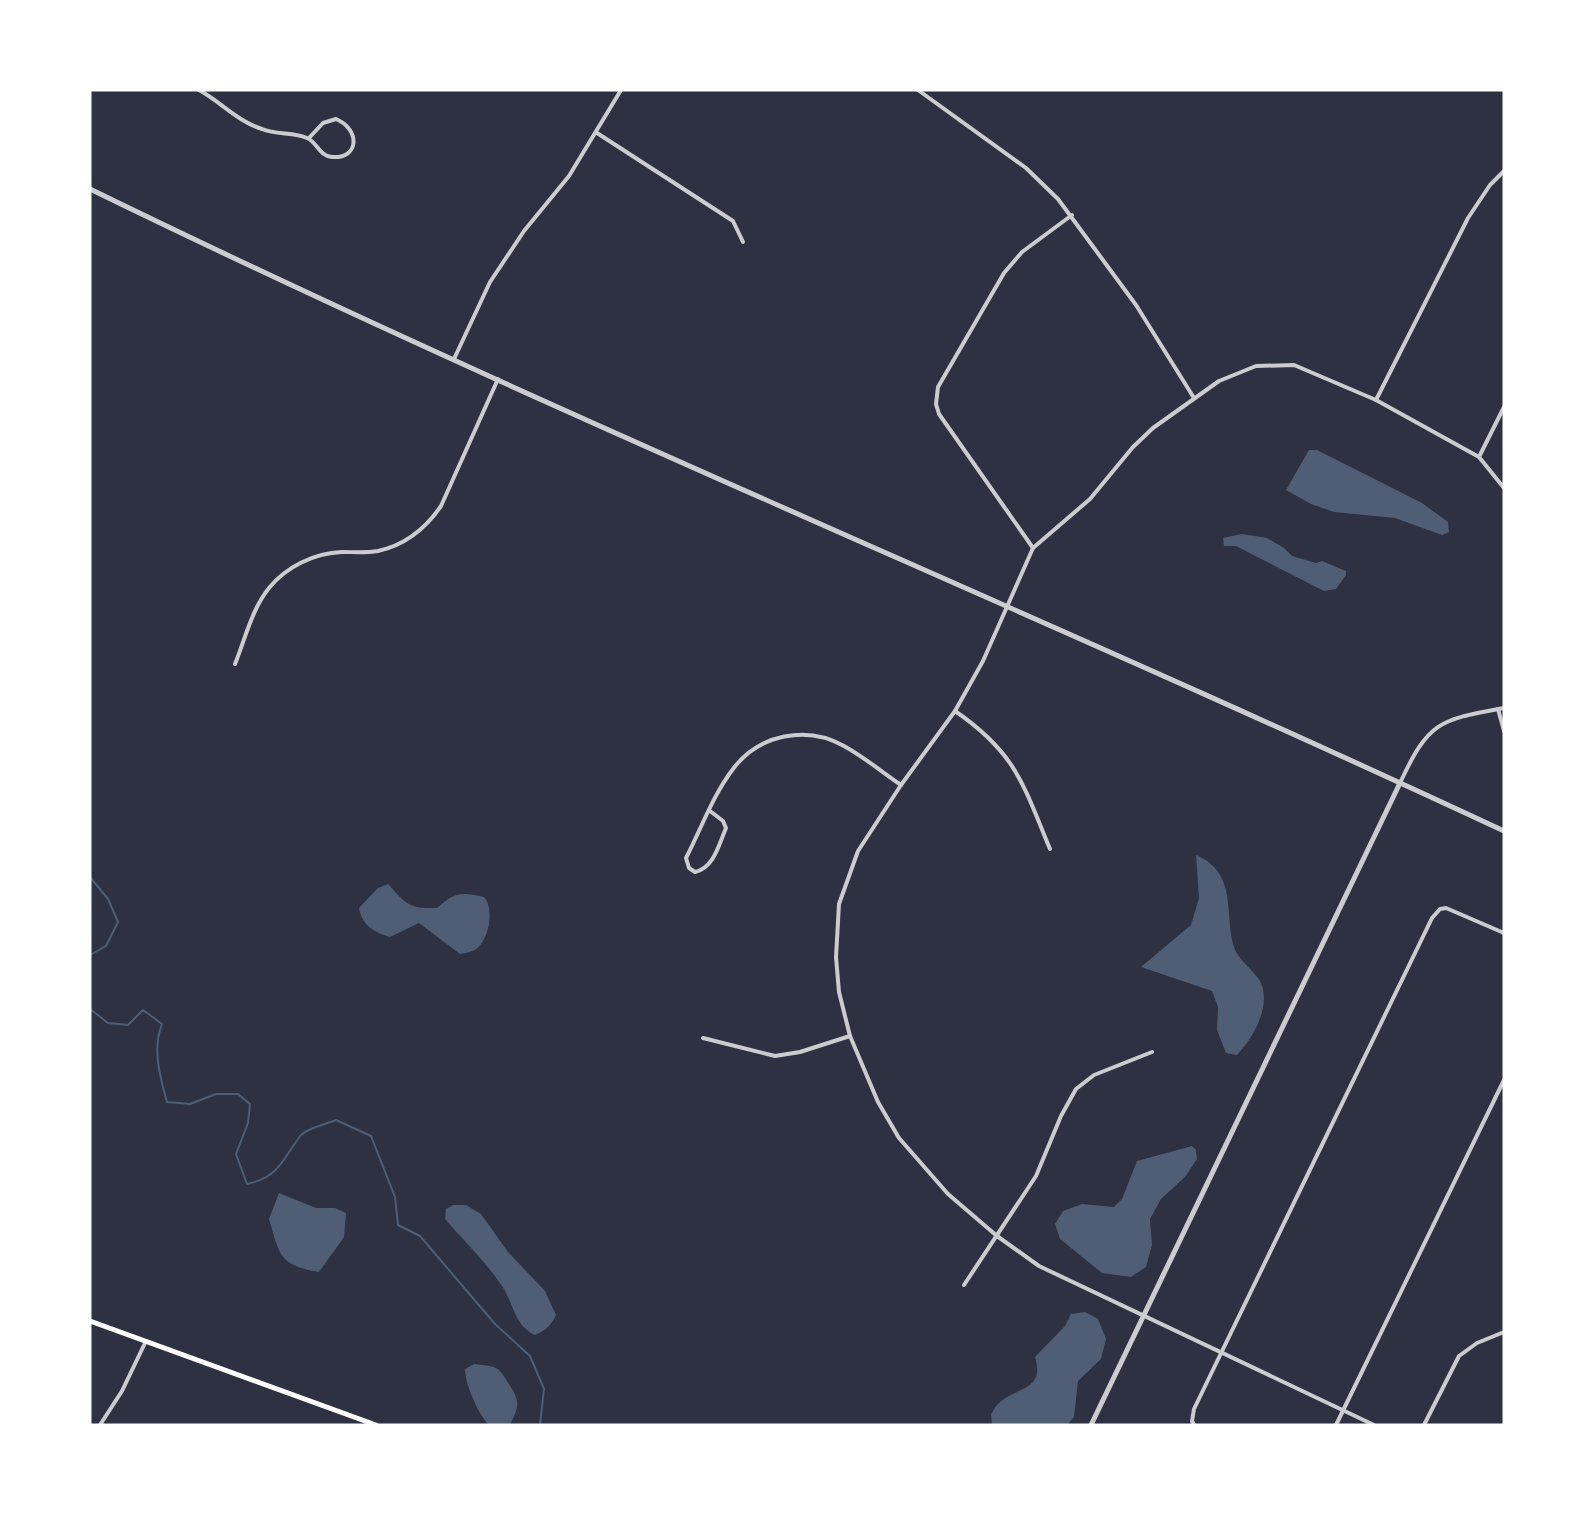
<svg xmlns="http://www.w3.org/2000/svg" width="1594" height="1515" font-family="Jost,sans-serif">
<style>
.water{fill:#4f5d75}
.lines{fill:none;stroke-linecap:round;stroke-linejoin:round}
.stream{stroke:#4f5d75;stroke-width:2}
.minor{stroke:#caccd0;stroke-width:4}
.tertiary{stroke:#caccd0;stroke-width:5}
.secondary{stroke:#fff;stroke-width:5}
</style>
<rect width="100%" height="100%" fill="#2d3142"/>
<!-- water -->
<g class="water">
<polygon points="1309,450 1317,450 1422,503 1448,522 1449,532 1442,535 1395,518 1334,512 1311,504 1286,490"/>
<polygon points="1242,534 1267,538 1284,548 1292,556 1316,563 1322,561 1346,571 1346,575 1336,589 1324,591 1236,546 1224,546 1223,538"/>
<path d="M1196 855C1238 873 1224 913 1234 947 1239 963 1260 973 1263 989 1268 1012 1252 1039 1237 1055L1226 1053 1217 1030 1218 1007 1212 991 1141 967 1191 925 1199 898Z"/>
<path d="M388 884C406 904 409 909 437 908 455 892 461 892 484 897 495 909 489 941 475 950 471 952 465 953 460 954L419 923 390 937C373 932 362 925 359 908L378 888Z"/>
<polygon points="1192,1146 1196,1150 1197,1159 1185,1177 1161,1199 1150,1219 1152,1245 1146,1267 1131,1277 1102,1273 1060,1239 1055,1224 1063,1211 1082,1204 1114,1207 1122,1199 1137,1161"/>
<path d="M279 1193 316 1208H335L346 1213 344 1237 319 1272C279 1265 280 1256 269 1219Z"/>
<path d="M453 1205H466L481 1214 508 1252 545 1291 556 1315C551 1326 546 1330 535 1335 514 1325 514 1304 502 1286 486 1262 464 1241 445 1219L446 1209Z"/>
<path d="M1085 1312 1098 1319 1106 1339 1101 1359 1078 1381 1074 1417 1067 1425H992L991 1414C993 1411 996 1405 1000 1402 1018 1387 1045 1390 1035 1357L1065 1326 1071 1314Z"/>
<path d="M474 1364C502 1367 498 1367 512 1389 521 1403 517 1410 510 1425H489C478 1414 465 1384 465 1369Z"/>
</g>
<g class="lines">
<!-- stream -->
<g class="stream">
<polyline points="90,877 108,899 118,922 106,946 90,955"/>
<path d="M90 1009 108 1023 128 1025 143 1010 162 1024C152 1049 160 1077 167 1102L190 1104 216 1094H238L250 1104 248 1123 236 1154 247 1184C280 1177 283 1158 301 1135 308 1128 326 1124 336 1120L371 1136 395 1197 398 1225 420 1236 495 1324 530 1356 544 1389 540 1425"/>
</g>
<!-- minor -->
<g class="minor">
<path d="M199 90C221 102 237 121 262 129 276 135 294 132 307 138 317 142 319 156 332 157 360 159 360 129 336 119L323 123 309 138"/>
<polyline points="918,90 1026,168 1058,199 1136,305 1194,398"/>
<polyline points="597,133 733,221 743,242"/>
<polyline points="454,359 490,282 524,231 569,176 621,90"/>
<polyline points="1376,400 1468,218 1490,185 1504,171"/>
<polyline points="1479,457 1504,407"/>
<polyline points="1033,548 939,414 936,404 938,387 1004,273 1022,252 1072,215"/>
<path d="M235 664C245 639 252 609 269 588 286 567 314 553 342 552 354 552 366 553 378 551 405 545 426 528 441 506L498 379"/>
<polyline points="1498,709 1504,731"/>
<path d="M955 711C1016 753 1023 784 1050 849"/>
<path d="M1400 783C1429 721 1439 720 1504 708"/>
<path d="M710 811 723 821 726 828C719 844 714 868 695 872L689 868 686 858C701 829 713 795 733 769 759 734 807 725 844 746 864 757 882 772 901 785"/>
<polyline points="703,1038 775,1056 800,1052 850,1036"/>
<polyline points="964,1285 1036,1176 1061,1116 1076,1089 1094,1075 1152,1052"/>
<polyline points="100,1425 122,1391 146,1341"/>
<polyline points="1194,1425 1192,1421 1194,1409 1432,918 1440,909 1446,908 1504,933"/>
<polyline points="1336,1425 1504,1080"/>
<polyline points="1374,1425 1039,1266 997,1236 948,1194 899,1138 878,1102 850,1036 839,992 836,957 839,904 858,851 901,785 955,711 983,661 1033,548 1090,499 1133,447 1153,428 1219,381 1256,366 1294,365 1376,400 1479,457 1504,488"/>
<polyline points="1424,1425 1459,1356 1477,1343 1504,1332"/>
</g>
<!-- tertiary -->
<g class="tertiary">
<path d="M90 189C555 416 1035 612 1504 831"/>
<polyline points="1091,1425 1400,783"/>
</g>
<!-- secondary -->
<polyline class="secondary" points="90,1321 376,1425"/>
</g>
<!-- border -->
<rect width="1594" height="1515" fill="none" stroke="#ffffff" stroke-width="183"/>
</svg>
